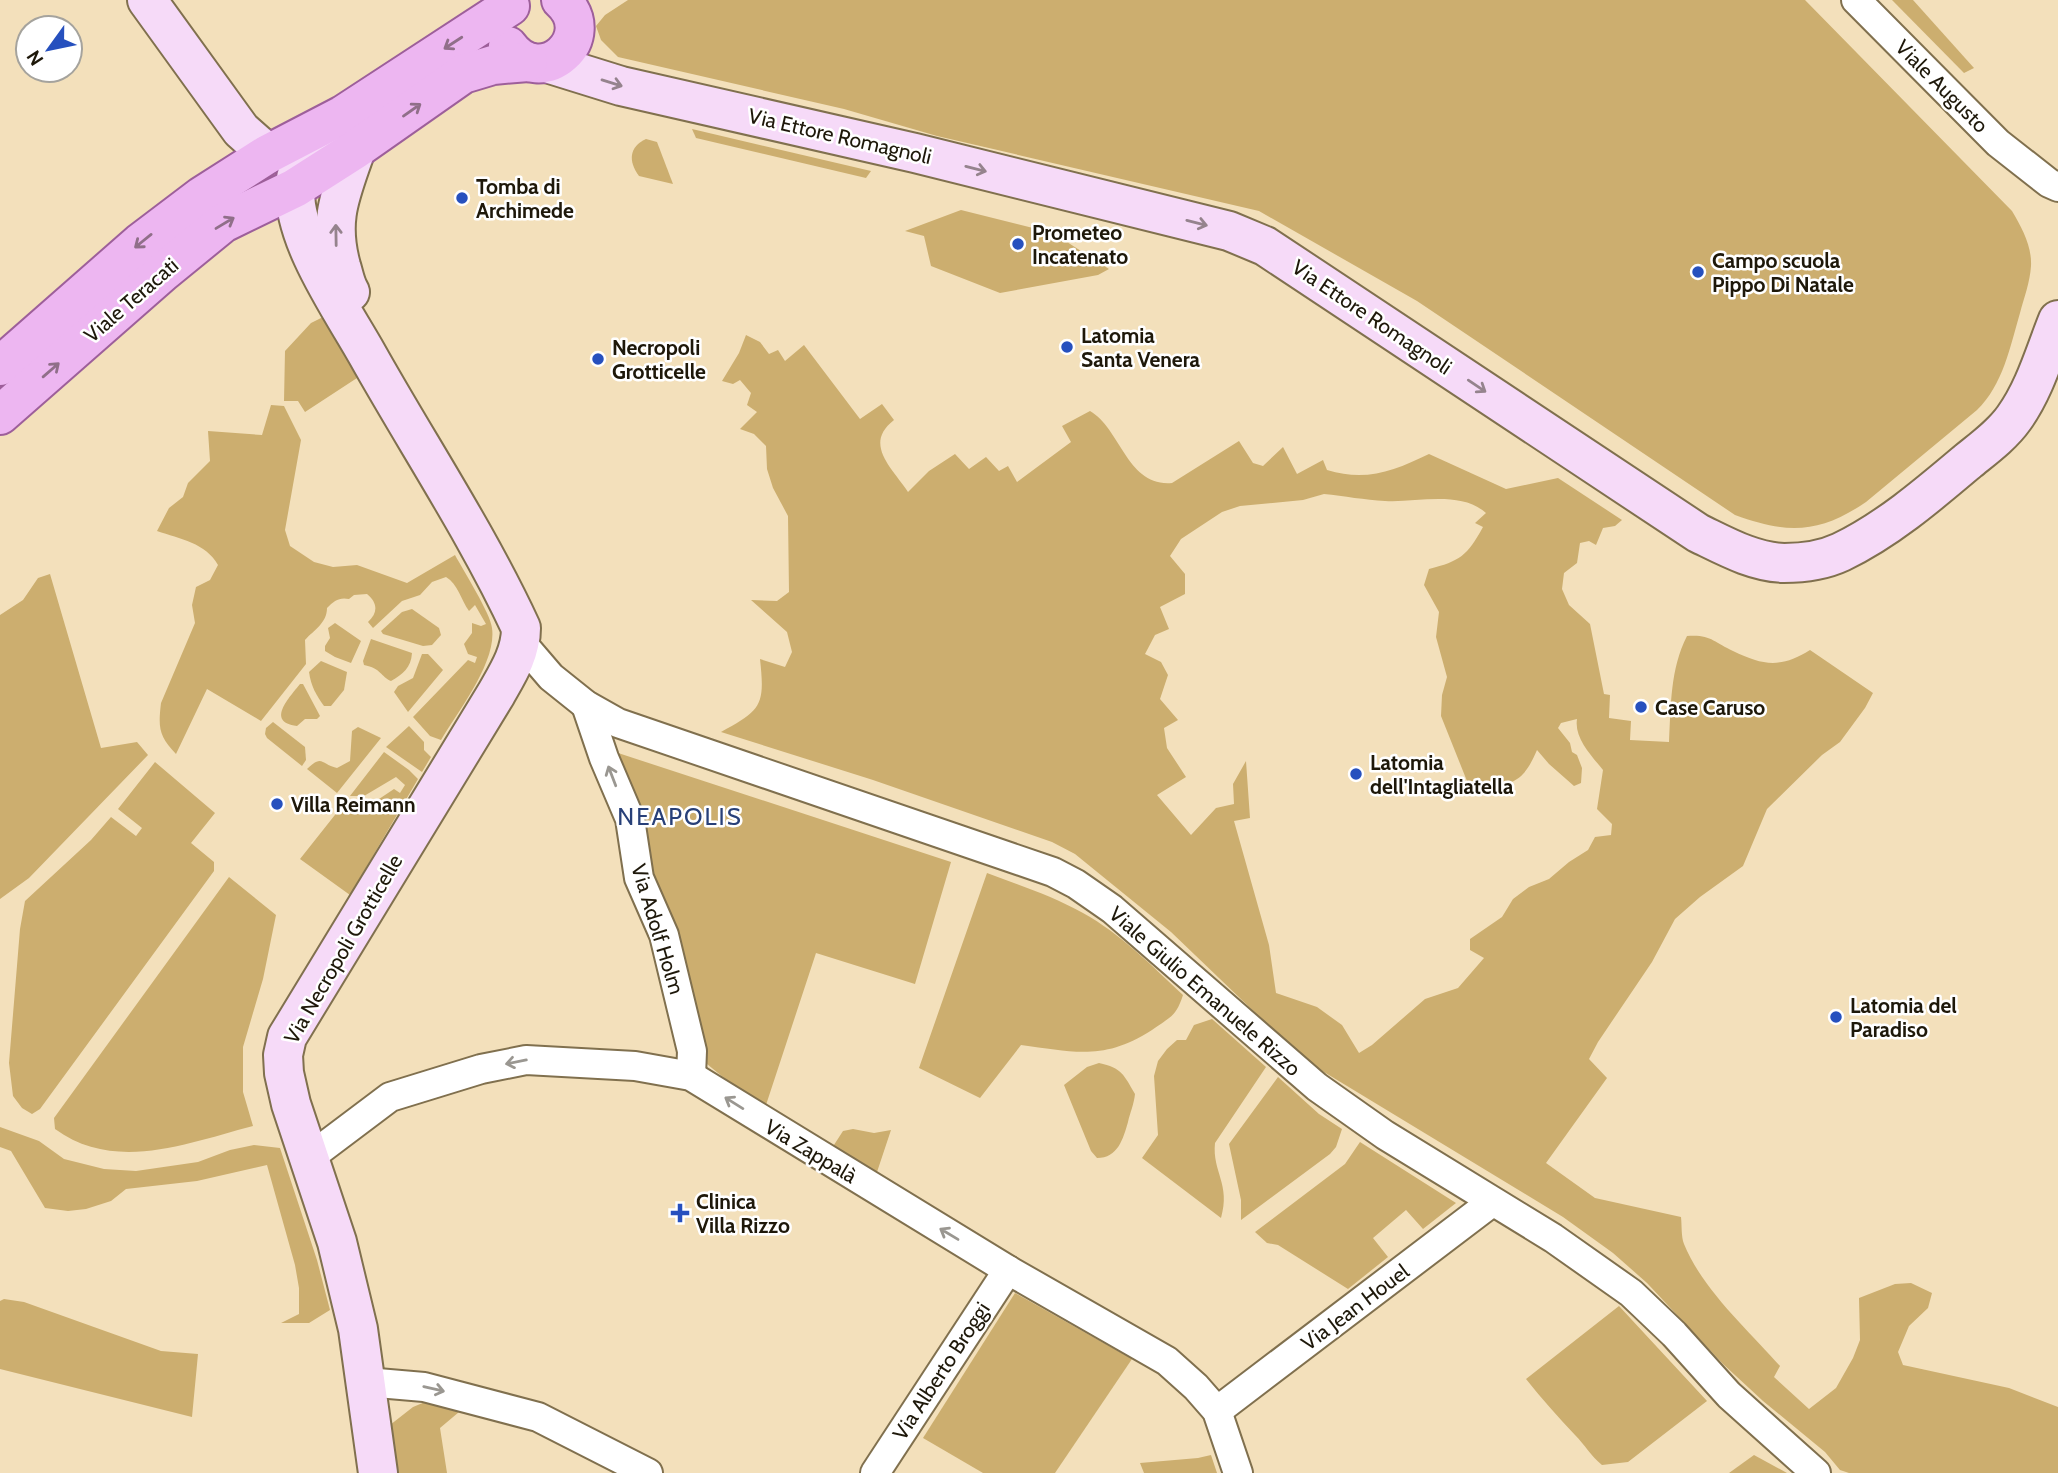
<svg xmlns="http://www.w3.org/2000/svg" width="2058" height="1473" font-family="Cabin,sans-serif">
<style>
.green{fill:#ccae6f;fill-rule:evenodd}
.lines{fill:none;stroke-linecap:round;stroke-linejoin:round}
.street-casing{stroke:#80704e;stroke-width:32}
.secondary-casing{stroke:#80704e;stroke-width:42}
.primary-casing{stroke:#9d5f9a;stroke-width:42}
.street{stroke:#fff;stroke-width:28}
.secondary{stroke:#f6daf8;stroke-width:38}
.primary{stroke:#edb6f1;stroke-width:38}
.oneway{stroke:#906f89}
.oneway2{stroke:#95838d}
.oneway3{stroke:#9a9791}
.poi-dot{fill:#2650be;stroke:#fff;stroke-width:2.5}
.labels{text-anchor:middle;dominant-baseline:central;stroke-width:5;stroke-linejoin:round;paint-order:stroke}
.street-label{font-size:21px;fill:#1e180a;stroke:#fff}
.poi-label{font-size:21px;font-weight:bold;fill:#1e180a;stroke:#fff;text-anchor:start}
.quarter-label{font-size:24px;letter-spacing:2px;fill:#284078;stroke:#fff}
</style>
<rect width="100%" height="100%" fill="#f3e0bb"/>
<!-- green -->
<g class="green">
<path d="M628 0H1805L2012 211C2022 228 2032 246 2031 266 2030 282 2024 298 2020 313 2010 347 2003 385 1977 410L1866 502C1819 534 1787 534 1735 515L1417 301 1259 211 937 136 844 109 618 57 601 40 596 26 605 15Z"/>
<polygon points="1892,0 1913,0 1974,68 1964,73"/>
<polygon points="692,129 871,171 866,178 696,138"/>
<path d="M646 139 657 142 673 184 639 176C628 161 629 147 646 139Z"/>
<polygon points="961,210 1053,233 1109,269 1098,275 1000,293 931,266 924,236 905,231"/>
<polygon points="323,317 357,378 305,412 298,401 284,401 285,351 311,323"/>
<path d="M746 335 760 342 769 354 778 350 785 361 804 345 860 419 882 404 894 420C863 444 892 468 908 492L929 471 955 454 969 469 986 457 999 471 1008 466 1017 482 1071 442 1062 426 1090 411C1121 429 1127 487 1172 483L1239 441 1253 463 1263 466 1283 447 1297 474 1323 460 1327 470C1366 482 1394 471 1429 454L1506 489 1558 478 1622 520 1615 526 1603 528 1596 545 1589 541 1580 543 1577 563 1564 573 1562 589 1569 605 1590 624 1604 694 1610 695 1609 718 1631 721 1630 740 1669 742C1671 706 1670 669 1687 636 1710 634 1714 642 1733 651 1764 666 1781 668 1810 650L1873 693 1865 708 1840 742 1822 755 1767 809 1743 866 1700 897 1675 919 1652 962 1598 1042 1589 1059 1607 1078 1546 1163 1595 1198 1681 1217C1682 1226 1681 1236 1684 1244 1702 1289 1749 1331 1780 1366L1774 1377 1809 1409 1836 1388 1853 1358 1860 1340 1859 1298 1895 1284 1911 1283 1932 1293 1928 1308 1909 1326 1898 1352 1903 1365 2009 1388 2058 1407V1473H1849L1840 1470 1825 1452 1763 1401 1723 1364 1647 1283 1613 1253 1563 1217 1319 1069 1292 1048 1171 932 1075 854 1052 842 873 780 721 732C762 710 765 705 760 659L785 667 792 652 787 632 751 600 777 601 789 592 788 516 773 488 767 469 766 446 754 434 740 429 757 412 747 405 751 393 740 380 733 384 722 381 739 353ZM1324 494C1344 496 1365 500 1385 501 1416 503 1460 490 1486 513L1475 523 1483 527C1467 556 1460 561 1429 569L1424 585 1439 612 1436 637 1447 677 1442 695 1441 716 1467 781 1487 791C1517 781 1524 780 1537 750L1549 764 1574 786 1581 783 1582 768 1577 755 1572 752 1570 743 1558 728 1561 723 1577 719C1574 738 1591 755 1603 770L1597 809 1612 824 1611 835 1595 837 1588 850 1569 862 1549 879 1529 887 1513 899 1502 917 1470 939V950L1484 958 1458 988 1425 999 1372 1045 1359 1053 1342 1025 1317 1007 1276 993 1269 945 1234 821 1250 818 1246 761 1233 784 1234 804 1216 808 1191 835 1157 795 1186 777 1167 748 1164 728 1178 720 1160 699 1168 675 1161 662 1145 654 1155 635 1169 629 1160 607 1185 594V574L1170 556 1181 539 1222 512 1240 506 1303 500Z"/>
<path d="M271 405 284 406 301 440 285 530 290 546 314 562 333 567 357 565 407 583 455 555C463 570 491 614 492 628 497 662 458 711 441 740L430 736 413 717 468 660 475 663 477 657 468 654 464 644 472 633V623L481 626 486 624 475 605 469 611C461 600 458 584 446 577L432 582 420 595 402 601 373 628 368 622C378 613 378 603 367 594L354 595 349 599C339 597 334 601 327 608 327 623 314 630 305 640L306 664 261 721 207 689 176 754C159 736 158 728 161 703L195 623 192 605 196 587 210 580 218 565C206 543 180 539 157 531L169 508 183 497 188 483 210 461 208 431 262 435Z"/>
<polygon points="50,574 101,748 137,742 148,755 29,878 0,899 0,615 23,600 38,578"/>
<polygon points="412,609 439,628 441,635 432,645 423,646 383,634 381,631 402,612"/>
<polygon points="335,623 361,641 351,663 335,657 325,651 325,646 330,638 328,628"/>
<path d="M371 639 412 653C411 668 403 674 391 681 381 677 381 668 364 665L363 661Z"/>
<polygon points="422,654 428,654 443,670 408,712 394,692 398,686 413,678"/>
<path d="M321 661 347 672 344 690 331 706H324C316 695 311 686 309 672Z"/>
<path d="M300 684H303L320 716 317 719H305L297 726C265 722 290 697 300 684Z"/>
<polygon points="273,722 305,747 306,760 302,766 267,738 265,734 266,728"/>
<polygon points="409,726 424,742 424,750 431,757 422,772 386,747"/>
<path d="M358 727 381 738 337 793 307 769C323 754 320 764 337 768L350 761 352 731Z"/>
<polygon points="612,751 951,862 915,984 816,953 765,1108 740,1091 707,1064 676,934 647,875"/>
<polygon points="384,752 409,770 418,779 350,895 300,859 346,801 376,801 394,789 400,793 405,785 396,777 364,796 350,796"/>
<polygon points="155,762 215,813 191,843 214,862 214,871 40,1109 32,1114 22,1108 13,1096 9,1063 20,929 25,901 91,840 111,817 136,836 142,828 118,809"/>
<path d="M987 873C1019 885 1053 896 1083 913 1121 934 1152 966 1183 995 1176 1017 1170 1017 1152 1030 1104 1061 1074 1052 1021 1045L980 1098 919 1068Z"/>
<path d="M229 877 276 915 263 979 243 1047V1092L253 1126C188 1143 115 1173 55 1129L54 1118Z"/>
<path d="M1212 1019 1266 1067 1215 1143C1212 1172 1231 1184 1221 1218L1142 1158 1158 1135 1154 1076 1158 1061 1167 1049 1177 1040H1186L1194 1025Z"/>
<path d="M1099 1063C1122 1068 1124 1075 1135 1094 1134 1104 1130 1113 1128 1122 1123 1139 1118 1158 1097 1158L1091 1151 1064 1085 1087 1067Z"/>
<polygon points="1278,1077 1319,1114 1342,1129 1336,1147 1330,1154 1241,1220 1241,1200 1229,1144"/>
<polygon points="0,1127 39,1141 64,1159 104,1169 136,1171 198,1162 230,1150 254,1145 280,1148 317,1260 330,1310 309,1323 281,1323 299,1314 299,1288 295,1265 267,1165 197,1181 126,1189 111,1201 86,1209 68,1211 45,1208 11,1151 0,1147"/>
<polygon points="853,1129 874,1133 891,1130 877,1172 832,1148 843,1131"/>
<polygon points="1360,1142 1456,1203 1423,1229 1406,1210 1373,1238 1388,1257 1348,1289 1278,1245 1267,1243 1255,1232 1345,1164"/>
<polygon points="1015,1293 1132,1359 1055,1473 983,1473 923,1438"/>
<polygon points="4,1299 24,1302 161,1351 198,1354 192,1417 0,1369 0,1301"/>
<path d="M1619 1306 1707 1401 1628 1462 1602 1465C1591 1456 1585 1445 1575 1435 1558 1417 1542 1399 1526 1379Z"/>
<polygon points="425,1402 459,1412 440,1428 447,1473 399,1473 390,1425 413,1407"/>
<polygon points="1211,1455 1217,1473 1144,1473 1140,1463 1198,1458"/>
<polygon points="1754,1455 1787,1473 1729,1473"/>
</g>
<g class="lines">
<!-- street casing -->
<g class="street-casing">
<g id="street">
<polyline points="1856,0 1998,143 2049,183 2058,187"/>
<polyline points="521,642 551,677 586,705 618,723 1053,872 1076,884 1112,909 1317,1087 1385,1135 1553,1238 1631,1293 1674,1334 1729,1395 1816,1473"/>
<polyline points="586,705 604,758 630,819 639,878 664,935 692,1051 691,1076"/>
<polyline points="309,1158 390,1097 481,1069 526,1060 635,1066 691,1076 1008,1270 1167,1361 1196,1387 1217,1411 1238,1473"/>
<polyline points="366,1382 424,1387 538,1417 648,1473"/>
<polyline points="1217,1411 1492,1202"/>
<polyline points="875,1473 1008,1270"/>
</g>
</g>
<!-- secondary casing -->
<g class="secondary-casing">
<g id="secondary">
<polyline points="147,0 241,130 268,154"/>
<path d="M547 63 621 86 915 153 1229 231 1265 246 1698 533C1725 546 1753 562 1784 563 1803 563 1824 560 1841 552 1887 530 1929 494 1968 461 1984 448 2002 435 2014 418 2035 389 2045 352 2058 320"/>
<path d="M338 120C320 139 297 157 295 185 292 239 341 308 367 354 418 445 477 533 521 628 521 653 508 673 496 694L287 1037 283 1055 284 1073 291 1104 337 1242 358 1329 378 1473"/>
<path d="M350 292C345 284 344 275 341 266 328 218 341 194 356 149"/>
</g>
</g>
<!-- primary casing -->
<g class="primary-casing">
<g id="primary">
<path d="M508 46C541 92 602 37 561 0"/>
<polyline points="0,366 140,243 202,196 268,154 343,115 510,6"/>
<polyline points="0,415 163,272 223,223 295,188 356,149 463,74 493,65 528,62"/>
</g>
</g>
<!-- street -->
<use href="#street" class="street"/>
<!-- secondary -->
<use href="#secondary" class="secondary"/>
<!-- primary -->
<use href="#primary" class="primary"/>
</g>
<!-- one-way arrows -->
<defs><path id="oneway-shaft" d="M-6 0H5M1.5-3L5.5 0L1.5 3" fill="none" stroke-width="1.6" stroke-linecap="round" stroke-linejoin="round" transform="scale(1.75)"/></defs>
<g class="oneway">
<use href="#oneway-shaft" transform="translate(453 43) rotate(147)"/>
<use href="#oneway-shaft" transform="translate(412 110) rotate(-35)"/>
<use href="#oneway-shaft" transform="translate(225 223) rotate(-31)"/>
<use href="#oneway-shaft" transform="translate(143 241) rotate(141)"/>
<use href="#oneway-shaft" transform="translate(51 370) rotate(-41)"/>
</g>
<g class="oneway2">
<use href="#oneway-shaft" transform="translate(612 83) rotate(17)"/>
<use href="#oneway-shaft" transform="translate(976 169) rotate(14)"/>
<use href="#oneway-shaft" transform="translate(1197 223) rotate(14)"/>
<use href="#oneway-shaft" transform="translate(336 235) rotate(-91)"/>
<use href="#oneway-shaft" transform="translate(1477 386) rotate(34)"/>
</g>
<g class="oneway3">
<use href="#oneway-shaft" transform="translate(612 776) rotate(-111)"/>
<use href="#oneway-shaft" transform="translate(516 1062) rotate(169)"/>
<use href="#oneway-shaft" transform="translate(734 1103) rotate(-148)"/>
<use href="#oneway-shaft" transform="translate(949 1234) rotate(-149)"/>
<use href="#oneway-shaft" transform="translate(434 1389) rotate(13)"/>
</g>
<!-- markers -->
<g class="poi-dot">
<circle cx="462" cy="198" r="7"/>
<circle cx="1018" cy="244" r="7"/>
<circle cx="1698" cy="272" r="7"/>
<circle cx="1067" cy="347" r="7"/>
<circle cx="598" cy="359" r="7"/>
<circle cx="1641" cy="707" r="7"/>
<circle cx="1356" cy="774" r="7"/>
<circle cx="277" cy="804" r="7"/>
<circle cx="1836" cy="1017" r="7"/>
<path d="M676.5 1202.5h7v7h7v7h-7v7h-7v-7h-7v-7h7z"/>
</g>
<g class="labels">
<!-- street labels -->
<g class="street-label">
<text transform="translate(1942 86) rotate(45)">Viale Augusto</text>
<text transform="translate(840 136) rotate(13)">Via Ettore Romagnoli</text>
<text transform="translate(131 300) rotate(-41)">Viale Teracati</text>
<text transform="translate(1372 317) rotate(34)">Via Ettore Romagnoli</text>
<text transform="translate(658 929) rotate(73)">Via Adolf Holm</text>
<text transform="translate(343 949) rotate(-60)">Via Necropoli Grotticelle</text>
<text transform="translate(1205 991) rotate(41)">Viale Giulio Emanuele Rizzo</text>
<text transform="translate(811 1151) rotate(31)">Via Zappalà</text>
<text transform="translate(1355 1307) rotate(-37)">Via Jean Houel</text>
<text transform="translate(941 1371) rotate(-57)">Via Alberto Broggi</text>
</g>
<!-- poi labels -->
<g class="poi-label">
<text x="476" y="186">Tomba di<tspan x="476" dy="24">Archimede</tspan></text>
<text x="1032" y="232">Prometeo<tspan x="1032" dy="24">Incatenato</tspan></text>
<text x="1712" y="260">Campo scuola<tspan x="1712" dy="24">Pippo Di Natale</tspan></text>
<text x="1081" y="335">Latomia<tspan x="1081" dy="24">Santa Venera</tspan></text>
<text x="612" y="347">Necropoli<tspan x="612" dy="24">Grotticelle</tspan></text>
<text x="1655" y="707">Case Caruso</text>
<text x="1370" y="762">Latomia<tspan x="1370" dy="24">dell'Intagliatella</tspan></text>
<text x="291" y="804">Villa Reimann</text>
<text x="1850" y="1005">Latomia del<tspan x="1850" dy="24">Paradiso</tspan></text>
<text x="696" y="1201">Clinica<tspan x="696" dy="24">Villa Rizzo</tspan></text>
</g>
<!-- quarter labels -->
<g class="quarter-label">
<text x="680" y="816">NEAPOLIS</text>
</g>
</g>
<!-- north arrow -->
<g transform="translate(49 49) rotate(237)"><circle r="33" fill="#ffffff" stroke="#a5a39d" stroke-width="2"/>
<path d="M0-5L12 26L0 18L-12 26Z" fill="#2650be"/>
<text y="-10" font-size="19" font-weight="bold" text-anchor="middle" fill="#1e180a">N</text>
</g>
</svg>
